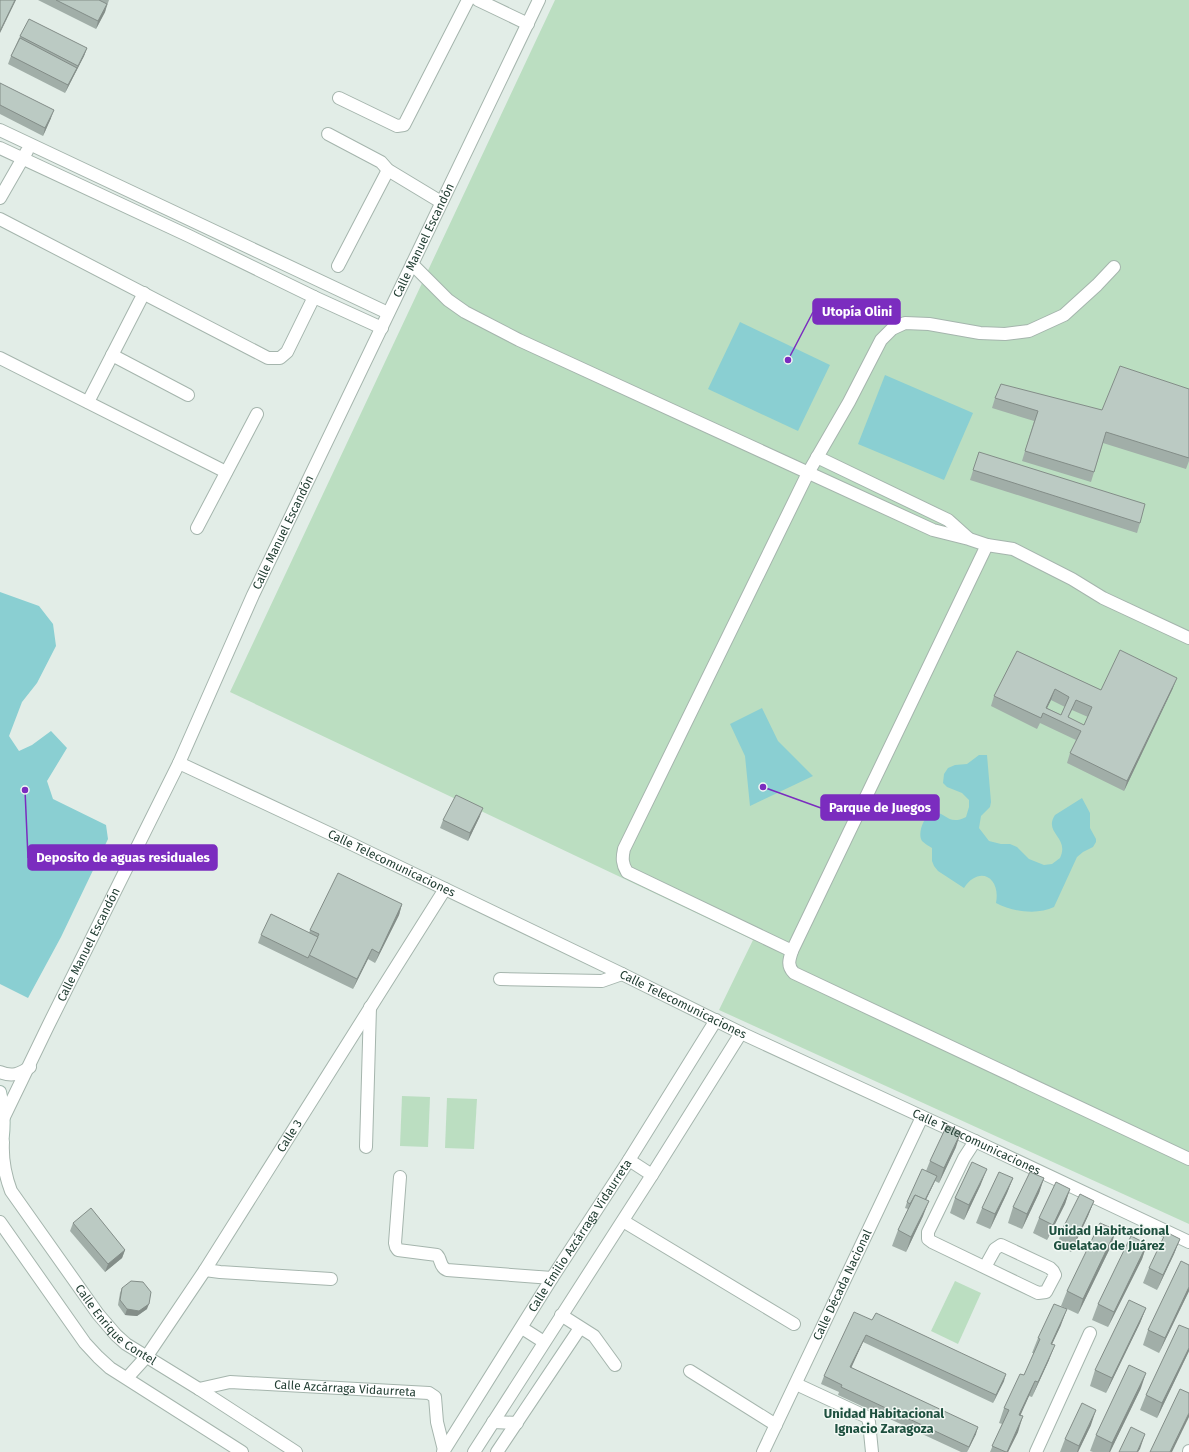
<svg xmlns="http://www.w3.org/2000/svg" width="1189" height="1452" font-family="'Fira Sans',sans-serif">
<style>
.green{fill:#bbdec1}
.water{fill:#8acfd2}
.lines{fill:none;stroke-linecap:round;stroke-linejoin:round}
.street-casing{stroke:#a5b5ad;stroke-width:14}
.secondary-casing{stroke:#a1b9ae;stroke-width:14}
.street{stroke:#fff;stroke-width:12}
.secondary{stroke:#fff;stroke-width:12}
.wall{fill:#a1aea8;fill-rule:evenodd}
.shaded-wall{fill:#838d88}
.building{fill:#bbcac3;stroke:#838d88;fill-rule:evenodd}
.labels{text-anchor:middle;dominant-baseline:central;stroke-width:3;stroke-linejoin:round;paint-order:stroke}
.street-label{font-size:12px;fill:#223e33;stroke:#f3f9f5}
.neighbourhood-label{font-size:13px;font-weight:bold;fill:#1e503f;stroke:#f3f9f5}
.leader{fill:none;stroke:#7b2cbf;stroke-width:1.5}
.callout-dot{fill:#7b2cbf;stroke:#f3f9f5;stroke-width:1.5}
.callout{fill:#7b2cbf;stroke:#7b2cbf;stroke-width:1.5}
.callout-label{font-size:13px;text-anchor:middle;font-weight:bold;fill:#fff}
</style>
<rect width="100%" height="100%" fill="#e2ede7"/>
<!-- green -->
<g class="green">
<polygon points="555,0 1189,0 1189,1224 719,1010 753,940 230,692"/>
<polygon points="402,1096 430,1097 428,1147 400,1146"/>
<polygon points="447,1098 477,1099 474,1149 445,1148"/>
<polygon points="955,1281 981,1293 958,1344 931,1331"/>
</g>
<!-- water -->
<g class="water">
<polygon points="740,322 830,365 798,431 708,389"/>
<polygon points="885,375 973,413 944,480 858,444"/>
<polygon points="0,592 39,606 53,624 56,646 37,683 22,702 9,736 19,751 32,745 51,731 67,748 47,781 53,799 106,825 108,839 61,937 28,998 0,984"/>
<polygon points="762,708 778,741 813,776 750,806 745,756 730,724"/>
<path d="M979 755H987L991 802 990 807 981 816 979 828 989 841 1001 844H1010L1017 847 1029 859 1044 865 1052 864 1060 858C1070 837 1043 833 1055 815L1082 798 1090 813V828L1096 839V842L1093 847 1083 852 1077 857 1054 907C1038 915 1013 912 996 903 1001 877 979 865 964 888L938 871 934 866 932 861V848C929 846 925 844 922 841 917 834 924 816 931 814 946 809 946 827 966 817L969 807V800L962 793 947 787 943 783 944 774 948 768 955 765 967 764Z"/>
</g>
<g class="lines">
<!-- street casing -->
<g class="street-casing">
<g id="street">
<polyline points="478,0 528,24"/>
<polyline points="339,98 397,126 404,125 468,0"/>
<polyline points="0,130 388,313"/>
<polyline points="328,134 381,162 388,170 441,202"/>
<polyline points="0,148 189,236 314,297 382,328"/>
<polyline points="0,198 27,151"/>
<polyline points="0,219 268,358 280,358 287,352 314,297"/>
<polyline points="412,264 448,300 465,312 519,340 933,530 969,539 987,545 1013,549 1072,579 1103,598 1189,638"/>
<polyline points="338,266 388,170"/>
<polyline points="112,355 188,395"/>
<polyline points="0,358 226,472"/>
<polyline points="88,402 144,293"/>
<polyline points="817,457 948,520 968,538"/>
<polyline points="197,528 257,414"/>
<path d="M987 545 792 951C789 960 787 966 794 973L1189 1159"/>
<path id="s1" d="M179 763 335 836 622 974 741 1033 975 1141 1189 1242"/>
<path d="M792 951 627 872C622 864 622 858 624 849L808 473 849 402 881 340 892 329 905 323 929 324 980 333 1005 334 1029 331 1064 315 1097 285 1114 267"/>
<polyline points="500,979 602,981 622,974"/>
<path d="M0 1072C12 1077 20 1074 30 1067"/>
<path id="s2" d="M4 1117 48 1026 179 763 253 595 539 0"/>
<polyline points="975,1141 964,1158 928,1232 928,1239 932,1242 1038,1293 1046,1292 1055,1275 1053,1271 1050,1268 1001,1245 995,1249 985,1267"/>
<path id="s3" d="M3 1142C2 1159 5 1175 11 1191L98 1314 116 1335 126 1344 199 1389 296 1452"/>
<polyline points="366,1147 370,1007"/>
<polyline points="629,1160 652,1175"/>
<path d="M400 1177 395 1243 396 1247 398 1250 437 1255C442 1260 439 1267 447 1270L552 1278"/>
<polyline points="623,1221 794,1324"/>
<polyline points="0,1222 85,1343 98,1357 110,1368 242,1452"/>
<polyline points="205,1270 220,1272 331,1279"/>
<polyline points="561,1315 594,1336 615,1365"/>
<polyline points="522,1328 544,1342"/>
<polyline points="690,1371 776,1425"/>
<path id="s4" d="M127 1378 147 1356 205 1270 445 889"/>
<polyline points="796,1384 867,1417 869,1422 872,1452"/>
<path id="s5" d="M199 1389 230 1382 429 1393 435 1397 437 1422 444 1450"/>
<polyline points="493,1422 517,1423"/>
<path id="s6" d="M443 1452 552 1278 629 1160 716 1020"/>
<polyline points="474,1452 652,1175 741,1033"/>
<polyline points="497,1452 580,1328"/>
<path id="s7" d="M763 1452 922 1117"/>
<polyline points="1036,1452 1090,1333"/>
<polyline points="1189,1452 1189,1451"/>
</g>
</g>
<!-- secondary casing -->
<g class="secondary-casing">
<path id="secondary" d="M0 1092C5 1113 5 1132 0 1153"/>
</g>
<!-- street -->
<use href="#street" class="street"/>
<!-- secondary -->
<use href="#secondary" class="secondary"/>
</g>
<!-- wall -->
<g class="wall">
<polygon points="38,0 109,0 105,12 96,29"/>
<polygon points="20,36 87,48 84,56 65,93 8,64 11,56"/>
<polygon points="0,83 51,118 43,136 0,114"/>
<polygon points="1189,389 1189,461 1186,469 1103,443 1091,482 1022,461 1034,421 992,408 995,398 1102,410"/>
<polygon points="979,452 1140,523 1137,533 970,480"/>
<path d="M1017 651 1101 690 1173 688 1124 791 1067 763 1070 753 1076 740 1040 723 1037 729 991 706 994 696ZM1051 700 1065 707 1061 715 1047 708ZM1072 710 1088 717 1084 725 1068 718Z"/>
<polygon points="480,816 468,841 440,828 443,820"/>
<polygon points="402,904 399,915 375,963 368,959 353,989 258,943 261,935 309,933 310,930"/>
<polygon points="956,1147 939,1183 935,1181 926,1200 923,1216 906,1252 892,1246 898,1230 908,1209 905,1208 907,1202 926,1171 930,1161"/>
<polygon points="1013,1178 1007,1193 990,1229 976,1223 982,1208"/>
<polygon points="1044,1178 1039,1193 1022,1229 1008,1223 1013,1207"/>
<polygon points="981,1184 964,1220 950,1213 955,1198"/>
<polygon points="1070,1189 1065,1204 1047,1240 1033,1233 1039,1218"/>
<polygon points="1094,1201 1088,1216 1071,1252 1057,1245 1062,1230"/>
<polygon points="73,1223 125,1250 122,1258 105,1272 70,1231"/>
<polygon points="1180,1239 1174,1254 1157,1290 1143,1283 1149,1268"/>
<polygon points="1147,1244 1142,1259 1108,1327 1092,1320 1098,1304"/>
<polygon points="1111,1246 1078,1314 1061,1306 1067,1291"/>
<polygon points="1189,1265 1189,1291 1159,1353 1143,1345 1148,1330"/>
<polygon points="122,1288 147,1309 137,1316 125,1315 118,1305 120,1293"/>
<polygon points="1146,1308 1140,1323 1106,1393 1090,1386 1095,1370"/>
<polygon points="872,1320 1004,1381 993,1403 863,1342 851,1367 976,1434 967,1452 961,1452 838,1395 839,1392 821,1384 824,1376"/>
<polygon points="1061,1325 1052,1344 1049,1360 1032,1397 1029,1396 1020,1415 1018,1432 1008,1452 990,1452 1002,1424 999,1423 1004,1408 1024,1375 1034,1353 1032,1353 1038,1338"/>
<polygon points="1189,1329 1189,1351 1157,1418 1140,1410 1146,1395"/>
<polygon points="1141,1388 1110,1452 1093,1452 1090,1451 1096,1435"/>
<polygon points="1091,1425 1078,1452 1060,1452 1065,1439"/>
</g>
<!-- shaded-wall -->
<g class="shaded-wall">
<polygon points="15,0 16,0 0,33 0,31"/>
<polygon points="107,4 105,12 96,29 98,21"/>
<polygon points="87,48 84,56 65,93 68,85"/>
<polygon points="54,110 51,118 43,136 45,128"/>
<polygon points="1177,678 1173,688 1124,791 1127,781"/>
<polygon points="1055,689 1051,700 1044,714 1046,708"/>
<polygon points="483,808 480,816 468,841 470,833"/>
<polygon points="402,904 399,915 375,963 379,953"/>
<polygon points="372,949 368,959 353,989 357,979"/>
<polygon points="961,1132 956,1147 939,1183 944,1168"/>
<polygon points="987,1169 981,1184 964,1220 969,1205"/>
<polygon points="937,1176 935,1181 919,1214 921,1209"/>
<polygon points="1013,1178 1007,1193 990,1229 995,1214"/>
<polygon points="1044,1178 1039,1193 1022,1229 1027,1214"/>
<polygon points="1070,1189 1065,1204 1047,1240 1053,1225"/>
<polygon points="929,1201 923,1216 906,1252 911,1237"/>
<polygon points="1094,1201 1088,1216 1071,1252 1077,1237"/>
<polygon points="1116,1230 1111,1246 1078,1314 1083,1299"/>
<polygon points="1180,1239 1174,1254 1157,1290 1163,1275"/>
<polygon points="1147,1244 1142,1259 1108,1327 1114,1312"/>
<polygon points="125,1250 122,1258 105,1272 108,1264"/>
<polygon points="1189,1287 1189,1291 1159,1353 1165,1338"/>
<polygon points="149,1304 147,1309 137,1316 125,1315 127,1309"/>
<polygon points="1146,1308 1140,1323 1106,1393 1112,1378"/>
<polygon points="1067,1309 1061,1325 1045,1359 1051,1344"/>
<polygon points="866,1335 863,1342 848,1375 850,1367"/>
<polygon points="1055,1345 1049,1360 1032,1397 1038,1382"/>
<polygon points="1189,1348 1189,1351 1157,1418 1162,1403"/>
<polygon points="1146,1373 1141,1388 1110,1452 1109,1452 1112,1443"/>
<polygon points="1006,1374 1004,1381 993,1403 996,1395"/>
<polygon points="1035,1381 1029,1396 1014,1430 1019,1415"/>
<polygon points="1096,1410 1091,1425 1078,1452 1077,1452 1079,1446"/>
<polygon points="1189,1413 1189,1417 1172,1452 1170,1452"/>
<polygon points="1023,1416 1018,1432 1008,1452 1007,1452"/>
<polygon points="978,1427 976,1434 967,1452 969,1447"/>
<polygon points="1145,1434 1140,1449 1138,1452 1137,1452"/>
</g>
<!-- building -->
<g class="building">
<polygon points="0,0 15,0 0,31"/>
<polygon points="56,0 99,0 107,4 98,21"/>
<polygon points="29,19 87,48 78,66 20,36"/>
<polygon points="20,38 77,68 68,85 11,56"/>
<polygon points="0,83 54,110 45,128 0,105"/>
<polygon points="1120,366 1189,389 1189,458 1106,432 1094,472 1025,451 1038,411 995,398 1001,384 1102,410"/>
<polygon points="979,452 1145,504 1140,523 973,470"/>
<path d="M1120 650 1177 678 1127 781 1070 753 1081 731 1043 713 1041 718 994 696 1017 651 1101 690ZM1055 689 1069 697 1061 715 1046 708ZM1076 700 1092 707 1084 725 1068 717Z"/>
<polygon points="456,795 483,808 470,833 443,820"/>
<polygon points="338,873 402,904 379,953 372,949 357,979 309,955 319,934 310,930"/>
<polygon points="271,914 318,937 308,958 261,935"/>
<polygon points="947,1125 961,1132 944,1168 930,1161"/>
<polygon points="972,1162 987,1169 969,1205 955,1198"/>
<polygon points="922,1169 937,1176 925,1200 915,1195 910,1204 907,1202"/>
<polygon points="999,1172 1013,1178 995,1214 982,1208"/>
<polygon points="1030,1172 1044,1178 1027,1214 1013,1207"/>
<polygon points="1056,1182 1070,1189 1053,1225 1039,1218"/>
<polygon points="1080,1194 1094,1201 1077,1237 1062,1230"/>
<polygon points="915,1195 929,1201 911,1237 898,1230"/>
<polygon points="91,1208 125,1250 108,1264 73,1223"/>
<polygon points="1100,1223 1116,1230 1083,1299 1067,1291"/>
<polygon points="1166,1232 1180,1239 1163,1275 1149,1268"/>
<polygon points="1131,1236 1147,1244 1114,1312 1098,1304"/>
<polygon points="1181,1261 1189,1265 1189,1287 1165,1338 1148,1330"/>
<polygon points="131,1281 143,1282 151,1292 149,1304 139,1311 127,1309 120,1300 122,1288"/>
<polygon points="1129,1300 1146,1308 1112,1378 1095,1370"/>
<polygon points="1054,1304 1067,1309 1051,1344 1055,1345 1038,1382 1035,1381 1019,1415 1023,1416 1007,1452 1006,1452 992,1446 1009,1410 1004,1408 1020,1374 1024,1375 1040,1339 1038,1338"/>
<polygon points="854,1312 872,1320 876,1313 1006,1374 996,1395 866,1335 850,1367 978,1427 969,1447 841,1387 842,1385 824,1376"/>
<polygon points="1179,1325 1189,1329 1189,1348 1162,1403 1146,1395"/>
<polygon points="1129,1365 1146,1373 1112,1443 1096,1435"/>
<polygon points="1180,1389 1189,1393 1189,1413 1170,1452 1150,1452"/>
<polygon points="1082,1403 1096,1410 1079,1446 1065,1439"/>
<polygon points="1131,1427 1145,1434 1137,1452 1119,1452"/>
</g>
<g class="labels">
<!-- street labels -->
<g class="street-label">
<text stroke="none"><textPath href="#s2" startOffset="972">Calle Manuel Escandón</textPath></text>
<text stroke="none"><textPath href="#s2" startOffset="648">Calle Manuel Escandón</textPath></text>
<text stroke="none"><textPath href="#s1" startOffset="235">Calle Telecomunicaciones</textPath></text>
<text stroke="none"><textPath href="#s2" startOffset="192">Calle Manuel Escandón</textPath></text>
<text stroke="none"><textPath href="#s1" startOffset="559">Calle Telecomunicaciones</textPath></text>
<text stroke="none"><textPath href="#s4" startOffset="292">Calle 3</textPath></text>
<text stroke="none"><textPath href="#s1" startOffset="883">Calle Telecomunicaciones</textPath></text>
<text stroke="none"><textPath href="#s6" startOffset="256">Calle Emilio Azcárraga Vidaurreta</textPath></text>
<text stroke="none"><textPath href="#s7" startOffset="185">Calle Década Nacional</textPath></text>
<text stroke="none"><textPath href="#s3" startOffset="221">Calle Enrique Contel</textPath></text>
<text stroke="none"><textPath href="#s5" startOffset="147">Calle Azcárraga Vidaurreta</textPath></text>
</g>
<!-- neighbourhood labels -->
<g class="neighbourhood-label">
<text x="1109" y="1230">Unidad Habitacional<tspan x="1109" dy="15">Guelatao de Juárez</tspan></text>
<text x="884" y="1413">Unidad Habitacional<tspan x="884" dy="15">Ignacio Zaragoza</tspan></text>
</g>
</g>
<!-- callouts -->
<path class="leader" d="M788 360L813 312M763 787L821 808M25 790L28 858"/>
<g class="callout-dot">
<circle cx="788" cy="360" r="4"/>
<circle cx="763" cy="787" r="4"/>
<circle cx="25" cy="790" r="4"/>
</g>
<g class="callout">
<rect x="813" y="299" width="87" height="25" rx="4"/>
<rect x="821" y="795" width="118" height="25" rx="4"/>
<rect x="28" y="845" width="189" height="25" rx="4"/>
</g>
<g class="callout-label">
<text x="857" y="316">Utopía Olini</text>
<text x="880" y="812">Parque de Juegos</text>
<text x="123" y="862">Deposito de aguas residuales</text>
</g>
</svg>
